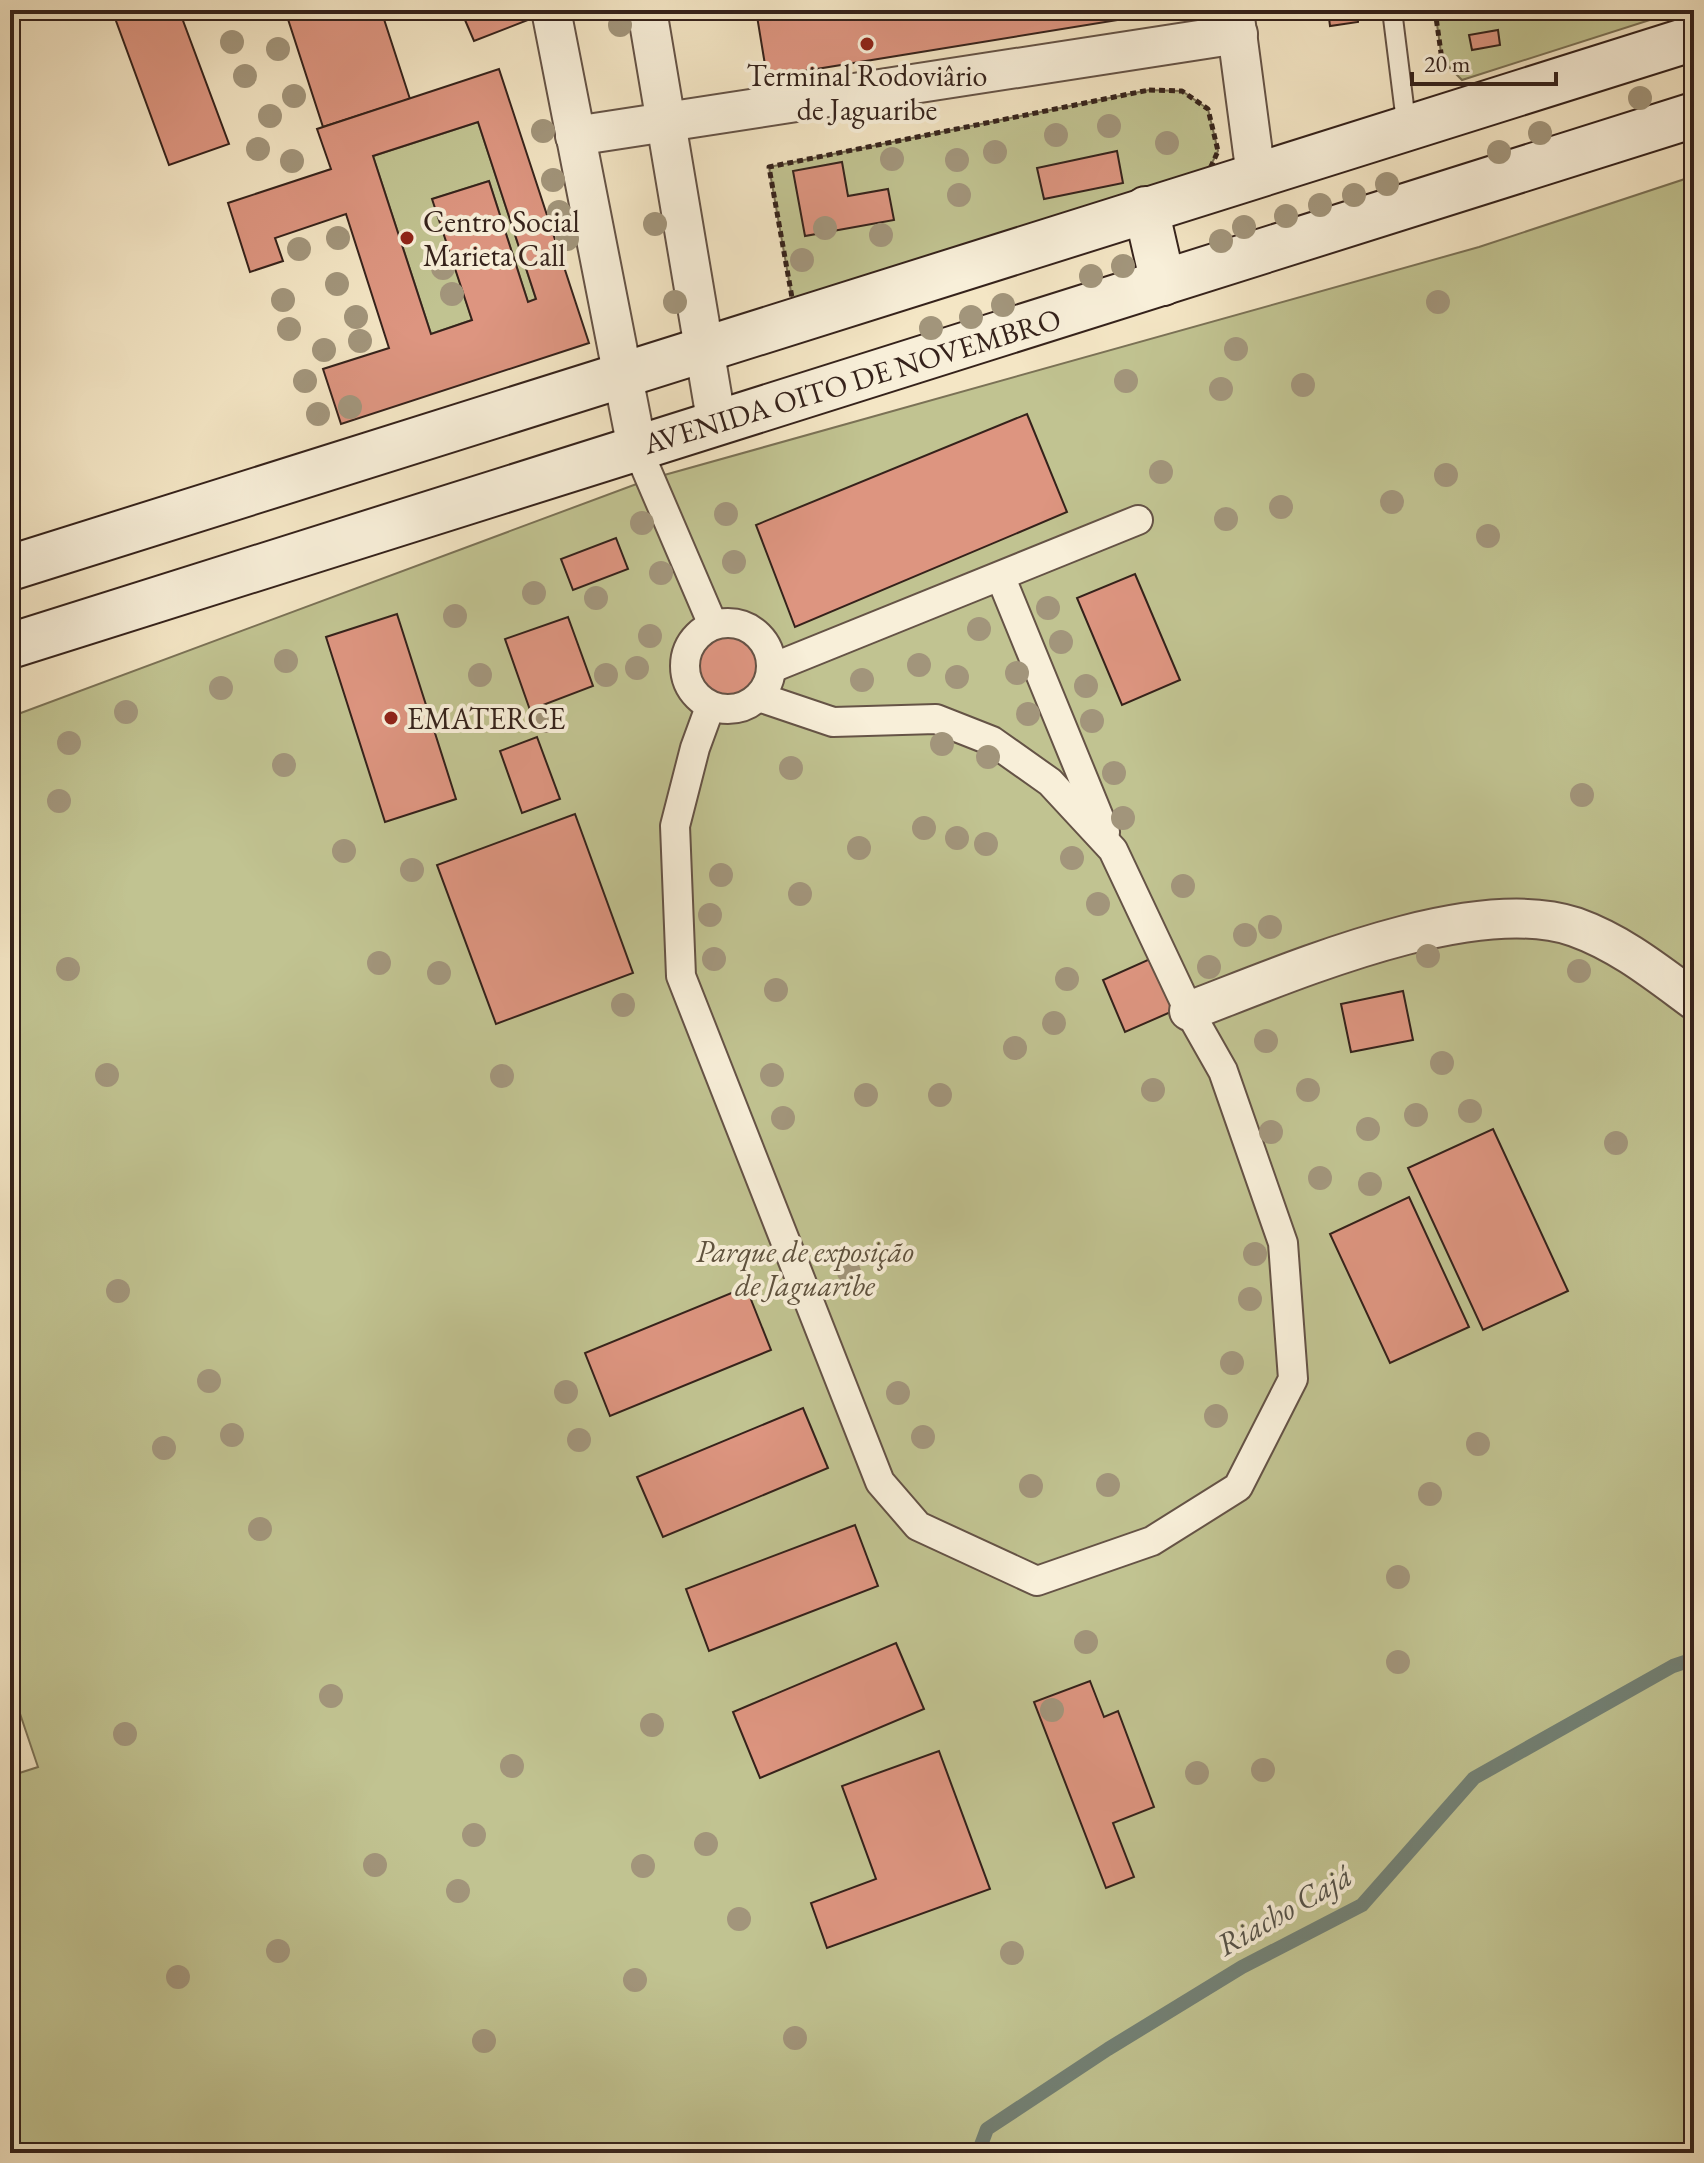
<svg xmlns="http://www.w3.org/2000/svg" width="1704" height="2163" font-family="'EB Garamond',serif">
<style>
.green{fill:#c1c391;stroke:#7b7256;stroke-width:2}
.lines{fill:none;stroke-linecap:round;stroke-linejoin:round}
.stream{stroke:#738175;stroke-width:14}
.building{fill:#dd9580;stroke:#35221b;stroke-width:2;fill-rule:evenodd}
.service-casing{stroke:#655346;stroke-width:22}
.pedestrian-casing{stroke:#655346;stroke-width:32}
.minor-casing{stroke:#655346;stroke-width:42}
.secondary-casing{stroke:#35221b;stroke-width:48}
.path{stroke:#35221b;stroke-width:5;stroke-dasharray:6 4;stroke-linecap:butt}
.service{stroke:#f8efd9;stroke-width:18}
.pedestrian{stroke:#f8efd9;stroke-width:28}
.minor{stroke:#f8efd9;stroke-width:38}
.secondary{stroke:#f8efd9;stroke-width:44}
.tree{fill:#a2957b}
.poi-dot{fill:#8f2418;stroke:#f8efd9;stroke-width:3}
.labels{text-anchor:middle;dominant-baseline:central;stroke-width:8;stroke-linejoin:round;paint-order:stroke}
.poi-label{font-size:30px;fill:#35221b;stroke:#f8efd9;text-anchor:start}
.street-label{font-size:30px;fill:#35221b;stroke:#f8efd9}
.park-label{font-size:30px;font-style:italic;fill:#5f523e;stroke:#f8efd9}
.water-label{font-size:32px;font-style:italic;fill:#545148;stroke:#f8efd9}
</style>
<rect width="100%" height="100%" fill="#f4e6c5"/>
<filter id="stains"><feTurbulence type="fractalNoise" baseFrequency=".0025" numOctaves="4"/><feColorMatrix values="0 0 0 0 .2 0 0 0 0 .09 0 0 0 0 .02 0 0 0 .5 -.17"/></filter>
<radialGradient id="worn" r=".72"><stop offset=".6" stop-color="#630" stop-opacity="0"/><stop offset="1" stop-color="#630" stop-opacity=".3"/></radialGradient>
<!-- green -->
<g class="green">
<polygon points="1435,10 1681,10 1462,80 1442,60"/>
<polygon points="1149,90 1182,91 1208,109 1218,151 1208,171 794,309 769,167"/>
<polygon points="478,122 536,299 528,302 489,181 433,199 472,320 431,334 373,156"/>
<polygon points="1694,176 1694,2153 10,2153 10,1776 38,1767 10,1684 10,717 650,479 1479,247"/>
</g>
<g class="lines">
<!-- stream -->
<polyline class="stream" points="978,2153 987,2129 1108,2049 1242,1967 1362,1905 1474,1778 1673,1666 1694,1659"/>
</g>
<!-- building -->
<g class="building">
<polygon points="112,10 179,10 229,144 169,165"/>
<polygon points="285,10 381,10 410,99 323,127"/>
<polygon points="471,10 524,10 528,20 474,41 462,13"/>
<polygon points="756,10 1179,10 767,77"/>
<polygon points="1328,10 1357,10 1358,22 1330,26"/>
<polygon points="1498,30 1500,45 1472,50 1469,35"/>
<path d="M499 69 589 343 341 424 323 369 389 348 346 214 275 238 283 261 250 272 228 203 331 169 317 129ZM478 122 536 299 528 302 489 181 432 199 472 320 431 334 373 156Z"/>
<polygon points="1117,151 1123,183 1044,199 1037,168"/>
<polygon points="842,162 848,196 888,189 894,220 805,236 793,171"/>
<polygon points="1027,414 1067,512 795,627 756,525"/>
<polygon points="616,538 628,569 573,590 561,559"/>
<polygon points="1135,574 1180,680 1122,705 1077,598"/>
<polygon points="397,614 456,799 385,822 326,637"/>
<polygon points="568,617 593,686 530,710 505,639"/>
<circle cx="729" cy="666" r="32"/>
<polygon points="537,737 560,799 522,813 500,751"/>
<polygon points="575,814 633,973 496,1024 437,865"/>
<polygon points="1150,959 1173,1011 1125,1032 1103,980"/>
<polygon points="1403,991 1413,1040 1351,1052 1341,1004"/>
<polygon points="1493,1129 1568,1291 1483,1330 1408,1168"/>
<polygon points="1409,1197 1469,1327 1390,1363 1330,1234"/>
<polygon points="746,1287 771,1350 610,1416 585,1353"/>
<polygon points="803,1408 828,1468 663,1537 637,1477"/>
<polygon points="855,1525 878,1586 709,1651 686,1589"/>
<polygon points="896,1643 924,1709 760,1778 733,1712"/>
<polygon points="1090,1681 1104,1717 1118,1711 1154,1807 1113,1823 1134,1877 1106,1888 1034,1702"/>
<polygon points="939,1751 990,1889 827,1948 811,1903 876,1879 842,1786"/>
</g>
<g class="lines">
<!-- service casing -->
<g class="service-casing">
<polyline id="service" points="1392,10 1407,130"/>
</g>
<!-- pedestrian casing -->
<g class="pedestrian-casing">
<g id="pedestrian">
<polyline points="637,448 713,625"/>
<polyline points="1001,578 1105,832"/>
<circle cx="728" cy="666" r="43"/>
<polyline points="772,668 1138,520"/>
<polyline points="710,707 695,748 675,826 681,976 880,1482 918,1526 1037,1581 1152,1541 1238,1487 1293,1379 1283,1243 1223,1071 1189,1011 1113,850 1050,782 992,741 936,719 833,722 759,697"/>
</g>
</g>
<!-- minor casing -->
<g class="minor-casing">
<g id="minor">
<polyline points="551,10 637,448"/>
<polyline points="647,10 717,425"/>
<polyline points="1234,10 1256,176"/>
<polyline points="575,136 1238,34"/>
<path d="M1189 1011C1287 974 1472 892 1575 927 1620 943 1656 972 1694 1000"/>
</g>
</g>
<!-- secondary casing -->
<g class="secondary-casing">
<g id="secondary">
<polyline points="1146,209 1163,283"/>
<polyline points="10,568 1694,38"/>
<polyline points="10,646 1694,115"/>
</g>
</g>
<!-- path -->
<g class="path">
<polyline points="1435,10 1442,60 1448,66"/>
<polygon points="1149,90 1182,91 1208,109 1218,151 1209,171 794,309 769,167"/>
</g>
<!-- service -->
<use href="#service" class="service"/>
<!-- pedestrian -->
<use href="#pedestrian" class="pedestrian"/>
<!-- minor -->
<use href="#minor" class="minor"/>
<!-- secondary -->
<use href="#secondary" class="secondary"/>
</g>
<!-- trees -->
<g class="tree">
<circle cx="620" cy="25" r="12"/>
<circle cx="232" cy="42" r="12"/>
<circle cx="278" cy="49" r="12"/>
<circle cx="245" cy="76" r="12"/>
<circle cx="294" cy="96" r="12"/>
<circle cx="1640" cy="98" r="12"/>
<circle cx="270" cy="116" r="12"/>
<circle cx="1109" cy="126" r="12"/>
<circle cx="543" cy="131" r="12"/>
<circle cx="1540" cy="133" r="12"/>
<circle cx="1056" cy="135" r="12"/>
<circle cx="1167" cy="143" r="12"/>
<circle cx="258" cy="149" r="12"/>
<circle cx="995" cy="152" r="12"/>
<circle cx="1499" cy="152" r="12"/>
<circle cx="892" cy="159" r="12"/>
<circle cx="957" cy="160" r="12"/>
<circle cx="292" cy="161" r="12"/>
<circle cx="553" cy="180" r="12"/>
<circle cx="1387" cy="184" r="12"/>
<circle cx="959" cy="195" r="12"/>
<circle cx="1354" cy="195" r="12"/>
<circle cx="1320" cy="205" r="12"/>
<circle cx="559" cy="212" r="12"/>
<circle cx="1286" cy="216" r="12"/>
<circle cx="655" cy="224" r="12"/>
<circle cx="1244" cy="227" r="12"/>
<circle cx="825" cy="228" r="12"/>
<circle cx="881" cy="235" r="12"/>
<circle cx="338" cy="238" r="12"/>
<circle cx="567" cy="239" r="12"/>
<circle cx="1221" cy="241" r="12"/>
<circle cx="299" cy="249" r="12"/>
<circle cx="802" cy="260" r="12"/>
<circle cx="1123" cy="266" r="12"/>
<circle cx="443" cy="268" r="12"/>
<circle cx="1091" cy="276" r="12"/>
<circle cx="337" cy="284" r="12"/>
<circle cx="452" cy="294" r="12"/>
<circle cx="283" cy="300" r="12"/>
<circle cx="675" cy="302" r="12"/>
<circle cx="1438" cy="302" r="12"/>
<circle cx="1003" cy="305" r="12"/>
<circle cx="356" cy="317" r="12"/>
<circle cx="971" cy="317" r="12"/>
<circle cx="931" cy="328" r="12"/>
<circle cx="289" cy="329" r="12"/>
<circle cx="360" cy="341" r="12"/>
<circle cx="1236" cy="349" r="12"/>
<circle cx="324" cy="350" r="12"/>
<circle cx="305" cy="381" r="12"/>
<circle cx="1126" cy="381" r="12"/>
<circle cx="1303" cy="385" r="12"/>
<circle cx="1221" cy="389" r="12"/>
<circle cx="350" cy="407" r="12"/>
<circle cx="318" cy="414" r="12"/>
<circle cx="1161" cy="472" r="12"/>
<circle cx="1446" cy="475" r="12"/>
<circle cx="1392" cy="502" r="12"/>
<circle cx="1281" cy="507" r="12"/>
<circle cx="726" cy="514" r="12"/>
<circle cx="1226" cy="519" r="12"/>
<circle cx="642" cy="523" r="12"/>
<circle cx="1488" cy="536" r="12"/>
<circle cx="734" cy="562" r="12"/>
<circle cx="661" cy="573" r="12"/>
<circle cx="534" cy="593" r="12"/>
<circle cx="596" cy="598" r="12"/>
<circle cx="1048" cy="608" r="12"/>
<circle cx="455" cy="616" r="12"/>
<circle cx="979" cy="629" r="12"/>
<circle cx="650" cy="636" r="12"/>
<circle cx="1061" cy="642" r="12"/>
<circle cx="286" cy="661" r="12"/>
<circle cx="919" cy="665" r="12"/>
<circle cx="637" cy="668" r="12"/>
<circle cx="1017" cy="673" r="12"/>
<circle cx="480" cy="675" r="12"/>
<circle cx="606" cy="675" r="12"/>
<circle cx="957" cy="677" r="12"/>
<circle cx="862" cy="680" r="12"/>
<circle cx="1086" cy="686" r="12"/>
<circle cx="221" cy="688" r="12"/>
<circle cx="126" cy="712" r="12"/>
<circle cx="1028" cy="714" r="12"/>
<circle cx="502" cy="718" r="12"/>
<circle cx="547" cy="721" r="12"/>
<circle cx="1092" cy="721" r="12"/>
<circle cx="69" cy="743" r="12"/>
<circle cx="942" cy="744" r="12"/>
<circle cx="988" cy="757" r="12"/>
<circle cx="284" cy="765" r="12"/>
<circle cx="791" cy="768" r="12"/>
<circle cx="1114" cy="773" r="12"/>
<circle cx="1582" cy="795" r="12"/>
<circle cx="59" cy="801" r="12"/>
<circle cx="1123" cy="818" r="12"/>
<circle cx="924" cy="828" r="12"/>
<circle cx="957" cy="838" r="12"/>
<circle cx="986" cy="844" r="12"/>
<circle cx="859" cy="848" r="12"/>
<circle cx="344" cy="851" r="12"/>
<circle cx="1072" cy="858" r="12"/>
<circle cx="412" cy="870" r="12"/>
<circle cx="721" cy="875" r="12"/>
<circle cx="1183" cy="886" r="12"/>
<circle cx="800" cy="894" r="12"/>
<circle cx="1098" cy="904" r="12"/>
<circle cx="710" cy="915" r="12"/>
<circle cx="1270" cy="927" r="12"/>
<circle cx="1245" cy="935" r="12"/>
<circle cx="1428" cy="956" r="12"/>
<circle cx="714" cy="959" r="12"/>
<circle cx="379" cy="963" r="12"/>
<circle cx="1209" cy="967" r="12"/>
<circle cx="68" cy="969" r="12"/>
<circle cx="1579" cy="971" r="12"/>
<circle cx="439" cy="973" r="12"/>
<circle cx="1067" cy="979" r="12"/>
<circle cx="776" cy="990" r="12"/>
<circle cx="623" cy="1005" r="12"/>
<circle cx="1054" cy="1023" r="12"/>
<circle cx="1266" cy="1041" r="12"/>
<circle cx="1015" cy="1048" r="12"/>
<circle cx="1442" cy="1063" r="12"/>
<circle cx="107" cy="1075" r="12"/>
<circle cx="772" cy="1075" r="12"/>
<circle cx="502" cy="1076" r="12"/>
<circle cx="1153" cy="1090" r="12"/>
<circle cx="1308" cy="1090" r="12"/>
<circle cx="866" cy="1095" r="12"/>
<circle cx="940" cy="1095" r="12"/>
<circle cx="1470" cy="1111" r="12"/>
<circle cx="1416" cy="1115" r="12"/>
<circle cx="783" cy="1118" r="12"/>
<circle cx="1368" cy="1129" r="12"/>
<circle cx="1271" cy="1132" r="12"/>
<circle cx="1616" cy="1143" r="12"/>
<circle cx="1320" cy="1178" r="12"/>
<circle cx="1370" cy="1184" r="12"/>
<circle cx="1255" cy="1254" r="12"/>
<circle cx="849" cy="1272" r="12"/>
<circle cx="118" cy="1291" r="12"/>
<circle cx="1250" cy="1299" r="12"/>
<circle cx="1232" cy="1363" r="12"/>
<circle cx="209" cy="1381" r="12"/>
<circle cx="566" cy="1392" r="12"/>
<circle cx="898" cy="1393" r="12"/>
<circle cx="1216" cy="1416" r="12"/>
<circle cx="232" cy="1435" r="12"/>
<circle cx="923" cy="1437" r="12"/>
<circle cx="579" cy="1440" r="12"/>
<circle cx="1478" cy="1444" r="12"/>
<circle cx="164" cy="1448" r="12"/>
<circle cx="1108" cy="1485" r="12"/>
<circle cx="1031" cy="1486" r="12"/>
<circle cx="1430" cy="1494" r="12"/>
<circle cx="260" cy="1529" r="12"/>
<circle cx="1398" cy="1577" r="12"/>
<circle cx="1086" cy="1642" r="12"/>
<circle cx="1398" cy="1662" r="12"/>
<circle cx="331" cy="1696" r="12"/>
<circle cx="1052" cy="1710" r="12"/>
<circle cx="652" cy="1725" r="12"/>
<circle cx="125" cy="1734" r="12"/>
<circle cx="512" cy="1766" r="12"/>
<circle cx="1263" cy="1770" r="12"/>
<circle cx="1197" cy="1773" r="12"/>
<circle cx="474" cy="1835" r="12"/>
<circle cx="706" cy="1844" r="12"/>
<circle cx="375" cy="1865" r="12"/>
<circle cx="643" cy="1866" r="12"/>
<circle cx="458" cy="1891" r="12"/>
<circle cx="739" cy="1919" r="12"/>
<circle cx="278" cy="1951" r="12"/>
<circle cx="1012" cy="1953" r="12"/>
<circle cx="178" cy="1977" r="12"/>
<circle cx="635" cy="1980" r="12"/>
<circle cx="795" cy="2038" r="12"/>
<circle cx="484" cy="2041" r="12"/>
</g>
<!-- markers -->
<g class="poi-dot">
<circle cx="867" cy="44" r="8"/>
<circle cx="407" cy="238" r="8"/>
<circle cx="391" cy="718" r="8"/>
</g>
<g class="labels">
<!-- poi labels -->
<g class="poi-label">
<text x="867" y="75" text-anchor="middle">Terminal Rodoviârio<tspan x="867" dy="34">de Jaguaribe</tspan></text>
<text x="423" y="221">Centro Social<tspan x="423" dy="34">Marieta Call</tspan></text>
<text x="407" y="718">EMATERCE</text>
</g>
<!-- street labels -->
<g class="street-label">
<text transform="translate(852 381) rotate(-17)">AVENIDA OITO DE NOVEMBRO</text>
</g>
<!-- park labels -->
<g class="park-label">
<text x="805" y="1251">Parque de exposição<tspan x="805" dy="34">de Jaguaribe</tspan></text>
</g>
<!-- water labels -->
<g class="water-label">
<text transform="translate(1284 1910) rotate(-30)">Riacho Cajá</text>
</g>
</g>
<!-- margin -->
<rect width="1704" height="2163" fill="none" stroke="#f4e6c5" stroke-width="40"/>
<rect x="12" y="12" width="1680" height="2139" fill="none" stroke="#35221b" stroke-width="4"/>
<rect x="20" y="20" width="1664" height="2123" fill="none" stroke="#35221b" stroke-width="2"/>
<!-- scale -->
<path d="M1412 72v12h144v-12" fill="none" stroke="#35221b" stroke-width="4"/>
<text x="1424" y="72" font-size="24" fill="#35221b" stroke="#f8efd9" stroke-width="6" paint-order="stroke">20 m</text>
<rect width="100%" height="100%" filter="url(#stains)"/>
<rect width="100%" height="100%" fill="url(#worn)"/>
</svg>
